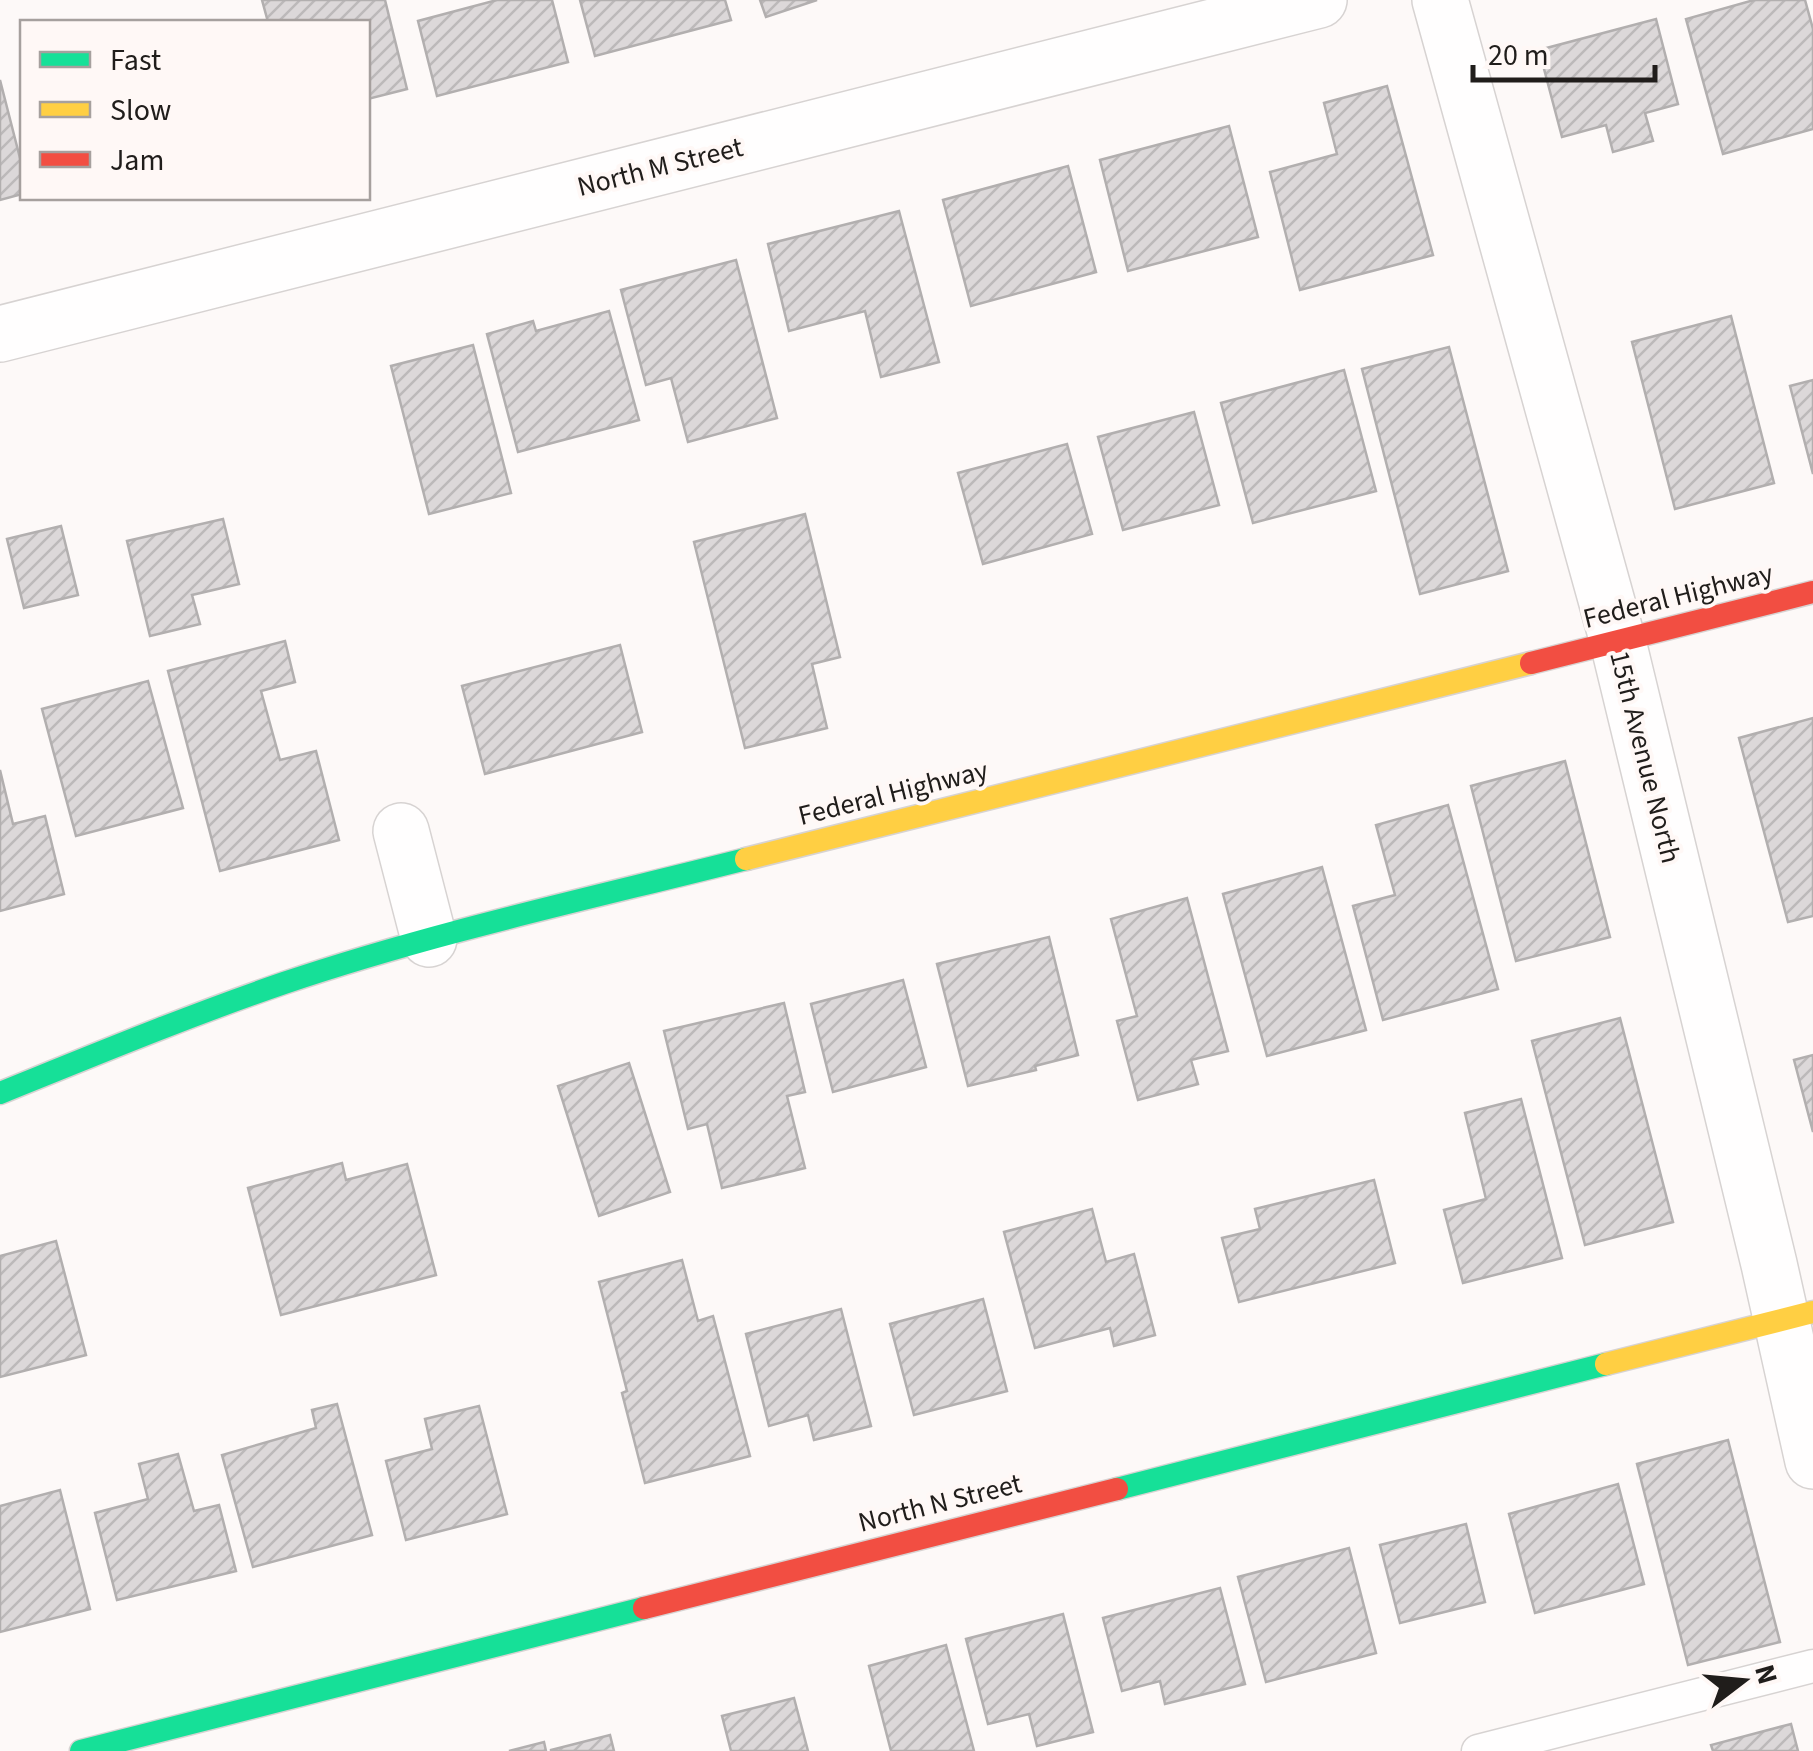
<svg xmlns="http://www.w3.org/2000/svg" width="1813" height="1751" font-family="'Source Sans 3',sans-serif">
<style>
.building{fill:url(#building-hatch);stroke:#b2afaf;stroke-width:2.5}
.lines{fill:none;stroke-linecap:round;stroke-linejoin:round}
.lane-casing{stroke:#d7d3d2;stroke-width:35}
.street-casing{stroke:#d7d3d2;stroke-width:58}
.fast-casing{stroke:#d7d3d2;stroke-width:25}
.slow-casing{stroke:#d7d3d2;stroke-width:25}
.jam-casing{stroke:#d7d3d2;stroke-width:25}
.lane{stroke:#fffefe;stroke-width:32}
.street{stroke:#fffefe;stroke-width:55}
.fast{stroke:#16e098;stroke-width:22}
.slow{stroke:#ffcf43;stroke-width:22}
.jam{stroke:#f24e42;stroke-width:22}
.labels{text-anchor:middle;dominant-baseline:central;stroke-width:8;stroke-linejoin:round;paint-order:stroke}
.street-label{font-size:28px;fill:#201d1b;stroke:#fff8f6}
</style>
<defs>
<pattern id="building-hatch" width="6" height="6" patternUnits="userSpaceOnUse" patternTransform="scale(2.5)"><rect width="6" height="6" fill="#dcd8d9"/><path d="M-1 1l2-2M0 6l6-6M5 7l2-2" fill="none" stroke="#bcb9ba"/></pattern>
</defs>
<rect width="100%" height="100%" fill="#fdf9f8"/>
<!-- building -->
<g class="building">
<polygon points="262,0 385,0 407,89 368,99 368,22 268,22"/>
<polygon points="497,0 552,0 568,62 437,96 418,21"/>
<polygon points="580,0 725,0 731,20 595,56"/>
<polygon points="760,0 817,0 766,17"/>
<polygon points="1754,0 1805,0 1813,29 1813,129 1723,154 1686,19"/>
<polygon points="1656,19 1678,104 1645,113 1653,141 1613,152 1606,125 1562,137 1539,50"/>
<polygon points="0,80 22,166 22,194 0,200"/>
<polygon points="1387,86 1433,255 1300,290 1270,172 1337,154 1324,103"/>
<polygon points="1229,126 1258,237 1128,271 1100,160"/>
<polygon points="1068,166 1096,272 971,306 943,200"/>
<polygon points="899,211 939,362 881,377 865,311 789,331 768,244"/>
<polygon points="736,260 777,418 688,442 671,378 646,385 621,290"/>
<polygon points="609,311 639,420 518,452 487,334 533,321 536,331"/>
<polygon points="1731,316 1774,483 1675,509 1632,342"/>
<polygon points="473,345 511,493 429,514 391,366"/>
<polygon points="1449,347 1508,571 1420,594 1362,369"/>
<polygon points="1344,370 1376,491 1253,523 1221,403"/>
<polygon points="1813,380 1813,474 1790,386"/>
<polygon points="1194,412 1219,505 1123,530 1098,437"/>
<polygon points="1067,444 1092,534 983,564 958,473"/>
<polygon points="805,514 840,657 812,664 827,728 745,748 694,542"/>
<polygon points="223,519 239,584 192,595 200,624 150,636 127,541"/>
<polygon points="61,526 78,595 24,608 7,539"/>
<polygon points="285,641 295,682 261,691 280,760 316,751 339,840 220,871 168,671"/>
<polygon points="620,645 642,732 485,774 462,686"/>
<polygon points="148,681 183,808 76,836 42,709"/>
<polygon points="1813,718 1813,916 1788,922 1739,738"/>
<polygon points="1565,761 1610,937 1516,961 1471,786"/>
<polygon points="0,770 13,824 45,816 64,894 0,911"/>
<polygon points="1448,805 1498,989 1383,1020 1353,906 1395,895 1376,825"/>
<polygon points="1322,867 1366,1030 1267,1056 1223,894"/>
<polygon points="1187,898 1228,1051 1191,1060 1198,1084 1138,1100 1117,1021 1137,1016 1111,919"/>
<polygon points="1049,937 1078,1055 1035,1066 1036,1070 968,1086 937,964"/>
<polygon points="903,980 926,1067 833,1092 811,1004"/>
<polygon points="784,1003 805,1092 787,1096 805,1168 722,1188 707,1124 688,1129 664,1031"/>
<polygon points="1620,1018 1673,1222 1585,1245 1532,1041"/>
<polygon points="1813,1055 1813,1132 1794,1060"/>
<polygon points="629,1063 670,1192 599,1216 558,1086"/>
<polygon points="1521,1099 1562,1258 1463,1283 1444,1210 1486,1199 1465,1113"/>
<polygon points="342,1163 346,1180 407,1164 436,1275 281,1315 248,1188"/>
<polygon points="1374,1180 1395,1263 1239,1302 1222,1238 1260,1229 1255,1209"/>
<polygon points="1092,1209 1106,1262 1134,1254 1155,1335 1114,1346 1110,1328 1035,1348 1004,1232"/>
<polygon points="56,1241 86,1355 0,1377 0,1256"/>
<polygon points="682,1260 698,1321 713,1316 750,1456 645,1483 622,1393 627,1391 599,1282"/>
<polygon points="983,1299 1007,1391 914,1415 890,1324"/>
<polygon points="841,1309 871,1426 814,1440 808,1415 769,1426 746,1334"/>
<polygon points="337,1404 372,1535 253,1567 222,1455 316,1428 312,1410"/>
<polygon points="479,1406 507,1514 406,1540 386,1461 432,1449 425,1419"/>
<polygon points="1728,1440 1780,1642 1688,1665 1637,1464"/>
<polygon points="178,1454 194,1511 219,1505 236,1571 117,1600 95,1513 148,1499 139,1464"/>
<polygon points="1618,1484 1644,1584 1535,1613 1509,1514"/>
<polygon points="60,1490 90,1609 0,1632 0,1506"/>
<polygon points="1466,1524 1485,1602 1400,1623 1380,1545"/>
<polygon points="1349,1548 1376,1653 1266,1682 1238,1577"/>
<polygon points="1220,1588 1245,1684 1165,1704 1160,1681 1122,1691 1103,1618"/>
<polygon points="1063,1614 1093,1732 1037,1746 1029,1714 988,1724 966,1639"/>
<polygon points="946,1645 974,1751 891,1751 869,1666"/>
<polygon points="794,1698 808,1751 731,1751 722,1716"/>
<polygon points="1791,1724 1798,1751 1713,1751 1711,1745"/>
<polygon points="610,1735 614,1751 551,1751 551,1750"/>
<polygon points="544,1742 546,1751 509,1751"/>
</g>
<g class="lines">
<!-- lane casing -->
<g class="lane-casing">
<polyline id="lane" points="1478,1751 1813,1666"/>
</g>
<!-- street casing -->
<g class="street-casing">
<g id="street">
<polyline points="1440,0 1618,642 1769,1264 1813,1461"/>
<polyline points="0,334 1319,0"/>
<polyline points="401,831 429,939"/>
</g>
</g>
<!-- fast casing -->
<g class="fast-casing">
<g id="fast">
<path d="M0 1093C94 1055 188 1016 284 983 435 932 592 898 746 859"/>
<polyline points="1117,1489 1606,1364"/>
<polyline points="81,1751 644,1608"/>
</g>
</g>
<!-- slow casing -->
<g class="slow-casing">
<g id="slow">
<polyline points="746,859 1531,663"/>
<polyline points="1606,1364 1813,1312"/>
</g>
</g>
<!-- jam casing -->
<g class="jam-casing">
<g id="jam">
<polyline points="1531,663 1813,592"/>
<polyline points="644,1608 1117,1489"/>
</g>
</g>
<!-- lane -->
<use href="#lane" class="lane"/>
<!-- street -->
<use href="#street" class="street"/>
<!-- fast -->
<use href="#fast" class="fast"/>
<!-- slow -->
<use href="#slow" class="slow"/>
<!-- jam -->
<use href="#jam" class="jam"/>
</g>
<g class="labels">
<!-- street labels -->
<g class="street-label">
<text transform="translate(660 167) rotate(-14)">North M Street</text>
<text transform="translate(1678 596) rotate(-14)">Federal Highway</text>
<text transform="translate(1645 757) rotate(76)">15th Avenue North</text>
<text transform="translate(893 793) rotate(-14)">Federal Highway</text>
<text transform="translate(940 1503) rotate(-14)">North N Street</text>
</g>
</g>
<!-- legend -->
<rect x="20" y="20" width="350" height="180" fill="#fff8f6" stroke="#a6a09e" stroke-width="2.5"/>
<rect x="40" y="52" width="50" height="15" fill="#16e098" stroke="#a6a09e" stroke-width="2.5"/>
<text x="110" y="70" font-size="30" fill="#201d1b">Fast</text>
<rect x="40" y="102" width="50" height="15" fill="#ffcf43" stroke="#a6a09e" stroke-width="2.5"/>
<text x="110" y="120" font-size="30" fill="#201d1b">Slow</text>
<rect x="40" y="152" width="50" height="15" fill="#f24e42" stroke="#a6a09e" stroke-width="2.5"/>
<text x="110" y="170" font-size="30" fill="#201d1b">Jam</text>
<!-- north arrow -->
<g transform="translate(1743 1681) rotate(74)" stroke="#fff8f6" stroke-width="8" paint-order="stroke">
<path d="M0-8L18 38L0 25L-18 38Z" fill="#201d1b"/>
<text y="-15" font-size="28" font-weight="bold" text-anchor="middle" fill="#201d1b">N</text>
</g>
<!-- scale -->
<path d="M1473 65v15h182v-15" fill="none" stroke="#201d1b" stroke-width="5"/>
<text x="1488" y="65" font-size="30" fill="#201d1b" stroke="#fff8f6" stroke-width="8" paint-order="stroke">20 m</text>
</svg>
